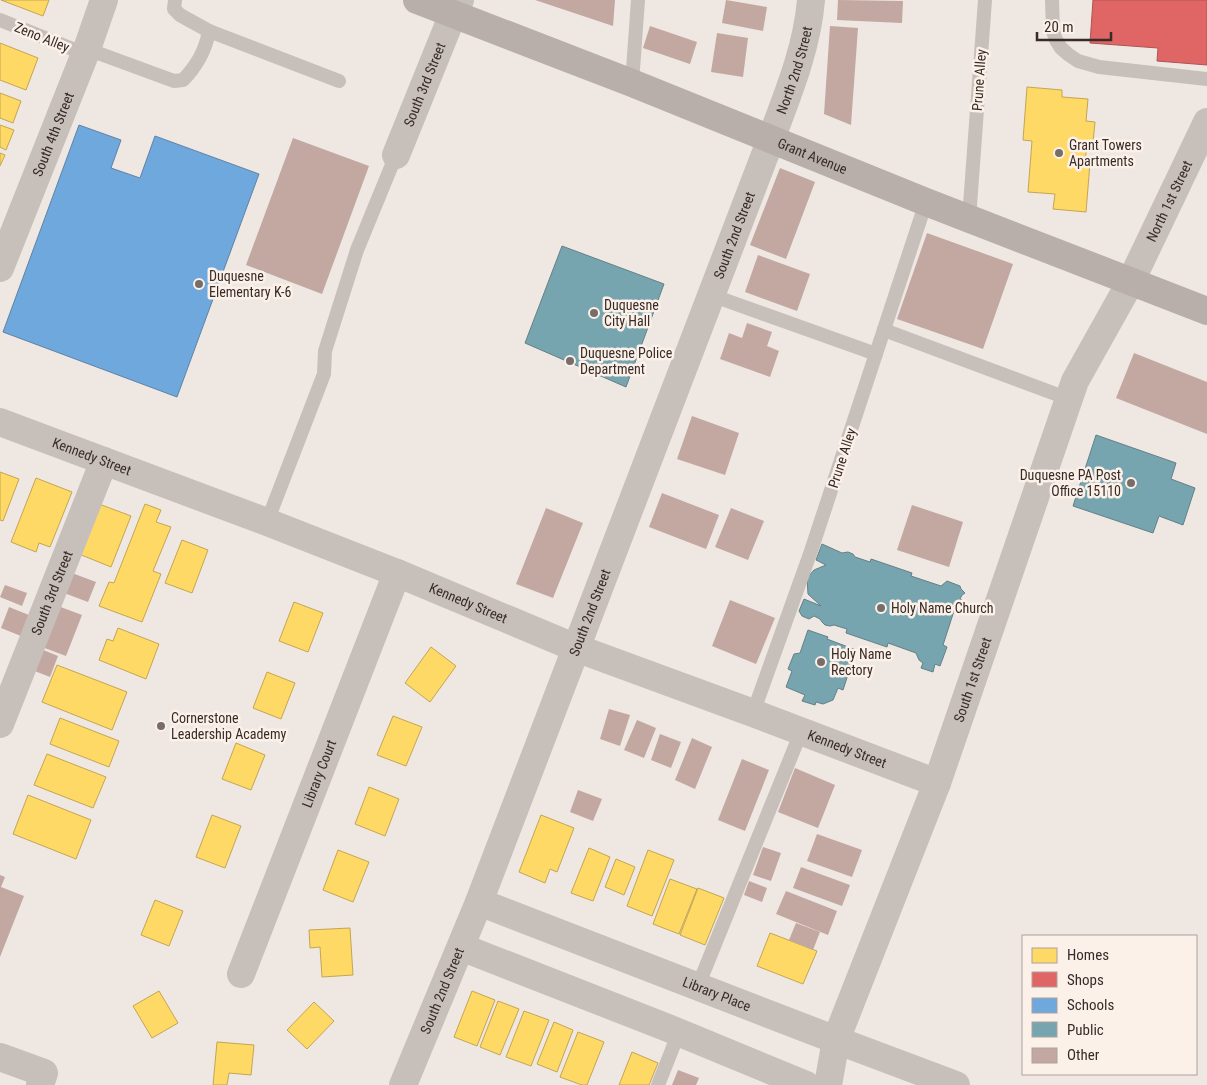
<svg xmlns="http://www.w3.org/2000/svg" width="1207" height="1085" font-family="'Roboto Condensed',sans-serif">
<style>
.homes{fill:#ffd966;stroke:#c4a553}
.shops{fill:#e06666;stroke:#ae5453}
.schools{fill:#6fa8dc;stroke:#5f82a6}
.public{fill:#76a5af;stroke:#648086}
.building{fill:#c3a8a2}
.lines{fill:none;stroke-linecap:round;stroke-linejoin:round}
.lane{stroke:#c7bfba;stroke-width:14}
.street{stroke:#c7bfba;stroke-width:28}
.secondary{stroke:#b8afaa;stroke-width:28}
.poi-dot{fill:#786d69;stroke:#fbf1e9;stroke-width:2}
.labels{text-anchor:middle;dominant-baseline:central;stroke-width:5;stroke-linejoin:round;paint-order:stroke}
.street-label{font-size:14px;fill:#392b28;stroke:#fbf1e9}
.poi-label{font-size:14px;fill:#392b28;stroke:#fbf1e9;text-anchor:start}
</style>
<rect width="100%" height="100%" fill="#eee7e2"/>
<!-- homes -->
<g class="homes">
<polygon points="1,0 49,0 43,16"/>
<polygon points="0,43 38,58 26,90 0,80"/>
<polygon points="1027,87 1062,90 1062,97 1088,99 1086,121 1095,122 1093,142 1087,142 1085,163 1090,163 1086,212 1053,209 1055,194 1028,192 1032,141 1023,140"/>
<polygon points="0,93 21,101 13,123 0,118"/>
<polygon points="0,125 14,130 6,150 0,147"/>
<polygon points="0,153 5,155 0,166"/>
<polygon points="0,472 19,479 3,521 0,520"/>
<polygon points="36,478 72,492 50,547 39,543 36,552 11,542"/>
<polygon points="99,504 131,516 111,567 79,554"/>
<polygon points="145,504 161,510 156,522 171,527 153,571 161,574 142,622 99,606 109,582 114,583"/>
<polygon points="182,540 208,550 192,593 165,583"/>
<polygon points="294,602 323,613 308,652 279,641"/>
<polygon points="118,628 159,644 146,679 99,660 107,639 113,641"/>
<polygon points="431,647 456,666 430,702 405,683"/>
<polygon points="57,665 127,692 112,730 42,702"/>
<polygon points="267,672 295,683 281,719 253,708"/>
<polygon points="393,716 422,727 406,766 377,755"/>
<polygon points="60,718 119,741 109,767 50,744"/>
<polygon points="236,743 265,755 251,790 222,779"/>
<polygon points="47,754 106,777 93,808 34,785"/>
<polygon points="369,787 399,799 385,836 355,824"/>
<polygon points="28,795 91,820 76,859 13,834"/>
<polygon points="212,815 241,826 225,868 196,857"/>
<polygon points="541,815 574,828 557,872 550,869 545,883 519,872"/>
<polygon points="589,848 610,857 593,901 571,893"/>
<polygon points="338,850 369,862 353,902 323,890"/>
<polygon points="648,850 674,860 652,916 627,906"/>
<polygon points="616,859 635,867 624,895 605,887"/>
<polygon points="670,879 697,889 679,934 653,924"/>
<polygon points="698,888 724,898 705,945 680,935"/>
<polygon points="155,900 183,911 169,946 141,935"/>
<polygon points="350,928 353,975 322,977 320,947 310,948 309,930"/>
<polygon points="770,933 817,951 803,984 757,966"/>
<polygon points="159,991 178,1023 152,1038 133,1006"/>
<polygon points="472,991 495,1000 477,1046 454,1037"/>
<polygon points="498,1001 519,1009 500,1055 480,1047"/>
<polygon points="314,1002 334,1021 307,1049 287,1030"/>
<polygon points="524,1011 549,1020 531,1066 506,1057"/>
<polygon points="554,1022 573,1030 557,1072 537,1064"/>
<polygon points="578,1032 604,1042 587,1085 582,1085 560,1077"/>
<polygon points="217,1042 254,1045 251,1075 229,1073 227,1085 213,1085"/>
<polygon points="632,1052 658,1063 649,1085 619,1085"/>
</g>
<!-- shops -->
<polygon class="shops" points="1093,0 1207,0 1207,65 1157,61 1158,48 1090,43"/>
<!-- schools -->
<polygon class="schools" points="79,125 121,140 111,168 140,178 155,136 259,174 177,397 3,332"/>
<!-- public -->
<g class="public">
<polygon points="562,246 664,284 626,387 525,343"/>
<polygon points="1096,435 1176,463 1171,479 1195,488 1183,525 1159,516 1153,533 1073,506"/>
<polygon points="822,544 842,553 848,552 853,554 855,557 870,562 871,559 912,573 911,576 941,586 947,581 960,586 961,589 965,593 962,595 960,599 963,601 964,606 961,610 954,611 943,645 947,647 940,666 935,664 933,672 921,668 923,663 919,660 916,653 888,643 887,647 846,633 847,629 834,625 830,626 825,625 822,622 820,619 814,616 809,619 802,616 799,611 804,599 821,606 808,594 807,578 814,570 826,565 816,560"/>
<polygon points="808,630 828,637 827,639 856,650 843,690 838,688 833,700 823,704 816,702 815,705 802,701 805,695 786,687 792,671 788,669 794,654 800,653"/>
</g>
<!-- building -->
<g class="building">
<polygon points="535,0 615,0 613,26"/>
<polygon points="726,0 767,7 763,31 722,23"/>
<polygon points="838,0 903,1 902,23 837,20"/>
<polygon points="650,26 697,42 690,64 643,48"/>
<polygon points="830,26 858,28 851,125 824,114"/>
<polygon points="717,33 748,38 743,77 711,72"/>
<polygon points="293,138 369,166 322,294 246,265"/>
<polygon points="780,168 815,182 786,259 750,245"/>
<polygon points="927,233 1013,264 983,349 897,319"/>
<polygon points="758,255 810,274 797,311 745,292"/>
<polygon points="747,323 772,332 767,346 779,351 770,377 720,359 729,333 742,338"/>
<polygon points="1134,353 1207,382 1207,434 1116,398"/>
<polygon points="692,416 739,433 725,475 677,459"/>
<polygon points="662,493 719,515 706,549 649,527"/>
<polygon points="912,505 963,522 949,567 897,550"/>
<polygon points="546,508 583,523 553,598 516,584"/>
<polygon points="731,508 764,521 748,560 715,547"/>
<polygon points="72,573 96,582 88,602 64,593"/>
<polygon points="5,585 27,593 22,606 0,597"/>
<polygon points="730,600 775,618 756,664 712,646"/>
<polygon points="58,606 82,615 66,656 42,647"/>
<polygon points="9,607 29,615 21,636 1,628"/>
<polygon points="41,649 58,656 50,677 32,670"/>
<polygon points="609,709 630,715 620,746 600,739"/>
<polygon points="637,720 656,728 644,758 624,750"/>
<polygon points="660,734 681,742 671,768 651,760"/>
<polygon points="692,738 712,747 695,789 675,780"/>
<polygon points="742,759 769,770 745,831 718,820"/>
<polygon points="795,768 835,785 818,828 778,812"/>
<polygon points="578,790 602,799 593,821 570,812"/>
<polygon points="817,834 862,850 852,877 807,861"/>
<polygon points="763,847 781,853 771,881 753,875"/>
<polygon points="801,867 850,885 842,906 793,888"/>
<polygon points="0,875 5,877 1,887 24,896 0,957"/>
<polygon points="749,881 767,888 762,902 744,895"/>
<polygon points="786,891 837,911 828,935 776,914"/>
<polygon points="796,923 820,932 813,950 789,940"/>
<polygon points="678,1070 699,1078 696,1085 672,1085"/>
</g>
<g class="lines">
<!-- lane -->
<g class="lane">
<polyline points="1052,0 1053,31 1056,40 1061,48 1069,55 1078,61 1099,67 1207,79"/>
<polyline points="0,20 85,54"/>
<polyline points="209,31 339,81"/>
<path d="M87 49 174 81 183 80C196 67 206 49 209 31L180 15 174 9 175 0"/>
<polyline points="632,83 638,0"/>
<polyline points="969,219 985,0"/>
<polyline points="711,295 876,354"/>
<polyline points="884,330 1069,399"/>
<polyline points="267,522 324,374 325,351 357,250 396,155"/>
<polyline points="753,713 811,551 926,202"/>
<polyline points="698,986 801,732"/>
<polyline points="658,1085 679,1032"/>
</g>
<!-- street -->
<g class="street">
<path id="s1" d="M396 155 453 14 460 0"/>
<path id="s2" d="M0 268 87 49 104 0"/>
<path id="s3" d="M0 422 267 522 397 573 576 648 753 713 937 783"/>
<path id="s4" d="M0 724 104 461"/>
<path id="s5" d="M479 902 836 1040 956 1085"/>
<polyline points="461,947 668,1028 806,1085"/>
<path id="s6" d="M241 974 397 573"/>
<polyline points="0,1057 44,1073 40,1085"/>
<path id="s7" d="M403 1085 479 902 771 139C788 94 807 48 811 0"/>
<path id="s8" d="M828 1085 836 1040 937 783 1075 381 1131 281 1207 122"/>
</g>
<!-- secondary -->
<path class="secondary" id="s9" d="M417 0 632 83 926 202 1207 311"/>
</g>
<!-- markers -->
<g class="poi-dot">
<circle cx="1059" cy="153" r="5"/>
<circle cx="199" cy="284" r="5"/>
<circle cx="594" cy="313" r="5"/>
<circle cx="570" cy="361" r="5"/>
<circle cx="1131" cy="483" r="5"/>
<circle cx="881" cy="608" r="5"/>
<circle cx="821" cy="662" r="5"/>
<circle cx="161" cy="726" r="5"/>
</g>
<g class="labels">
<!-- street labels -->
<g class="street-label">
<text transform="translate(42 37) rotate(22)">Zeno Alley</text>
<text stroke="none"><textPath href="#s7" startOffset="1088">North 2nd Street</textPath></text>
<text transform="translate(979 80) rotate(-86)">Prune Alley</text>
<text stroke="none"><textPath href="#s1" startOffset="76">South 3rd Street</textPath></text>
<text stroke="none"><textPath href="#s2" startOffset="144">South 4th Street</textPath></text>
<text stroke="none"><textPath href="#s9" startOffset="425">Grant Avenue</textPath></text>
<text stroke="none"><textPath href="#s8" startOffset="950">North 1st Street</textPath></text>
<text stroke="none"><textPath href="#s7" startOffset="912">South 2nd Street</textPath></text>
<text stroke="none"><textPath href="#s3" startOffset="98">Kennedy Street</textPath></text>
<text transform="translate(842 458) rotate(-72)">Prune Alley</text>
<text stroke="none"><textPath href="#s4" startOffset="141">South 3rd Street</textPath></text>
<text stroke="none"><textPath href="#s3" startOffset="502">Kennedy Street</textPath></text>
<text stroke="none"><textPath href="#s7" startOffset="508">South 2nd Street</textPath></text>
<text stroke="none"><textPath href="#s8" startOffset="431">South 1st Street</textPath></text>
<text stroke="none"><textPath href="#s3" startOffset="908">Kennedy Street</textPath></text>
<text stroke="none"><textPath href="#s6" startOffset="215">Library Court</textPath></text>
<text stroke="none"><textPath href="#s7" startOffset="102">South 2nd Street</textPath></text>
<text stroke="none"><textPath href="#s5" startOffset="255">Library Place</textPath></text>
</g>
<!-- poi labels -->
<g class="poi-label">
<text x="1069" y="145">Grant Towers<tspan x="1069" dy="16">Apartments</tspan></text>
<text x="209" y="276">Duquesne<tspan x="209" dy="16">Elementary K-6</tspan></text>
<text x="604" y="305">Duquesne<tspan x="604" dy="16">City Hall</tspan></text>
<text x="580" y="353">Duquesne Police<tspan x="580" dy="16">Department</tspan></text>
<text x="1121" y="475" text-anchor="end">Duquesne PA Post<tspan x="1121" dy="16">Office 15110</tspan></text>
<text x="891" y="608">Holy Name Church</text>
<text x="831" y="654">Holy Name<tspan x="831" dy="16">Rectory</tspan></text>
<text x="171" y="718">Cornerstone<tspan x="171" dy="16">Leadership Academy</tspan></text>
</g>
</g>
<!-- legend -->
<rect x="1022" y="935" width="175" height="140" fill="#fbf1e9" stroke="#ada29c"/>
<rect x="1032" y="948" width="25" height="15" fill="#ffd966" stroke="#ada29c"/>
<text x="1067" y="960" font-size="15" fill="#392b28">Homes</text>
<rect x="1032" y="972" width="25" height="15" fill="#e06666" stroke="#ada29c"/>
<text x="1067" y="985" font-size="15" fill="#392b28">Shops</text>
<rect x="1032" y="998" width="25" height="15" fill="#6fa8dc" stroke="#ada29c"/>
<text x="1067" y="1010" font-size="15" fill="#392b28">Schools</text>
<rect x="1032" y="1022" width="25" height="15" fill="#76a5af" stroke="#ada29c"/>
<text x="1067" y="1035" font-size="15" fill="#392b28">Public</text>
<rect x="1032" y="1048" width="25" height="15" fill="#c3a8a2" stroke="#ada29c"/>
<text x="1067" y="1060" font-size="15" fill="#392b28">Other</text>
<!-- scale -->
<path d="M1037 32v8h74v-8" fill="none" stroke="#392b28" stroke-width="2.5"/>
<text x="1044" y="32" font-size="15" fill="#392b28" stroke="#fbf1e9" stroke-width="4" paint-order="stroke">20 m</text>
</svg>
